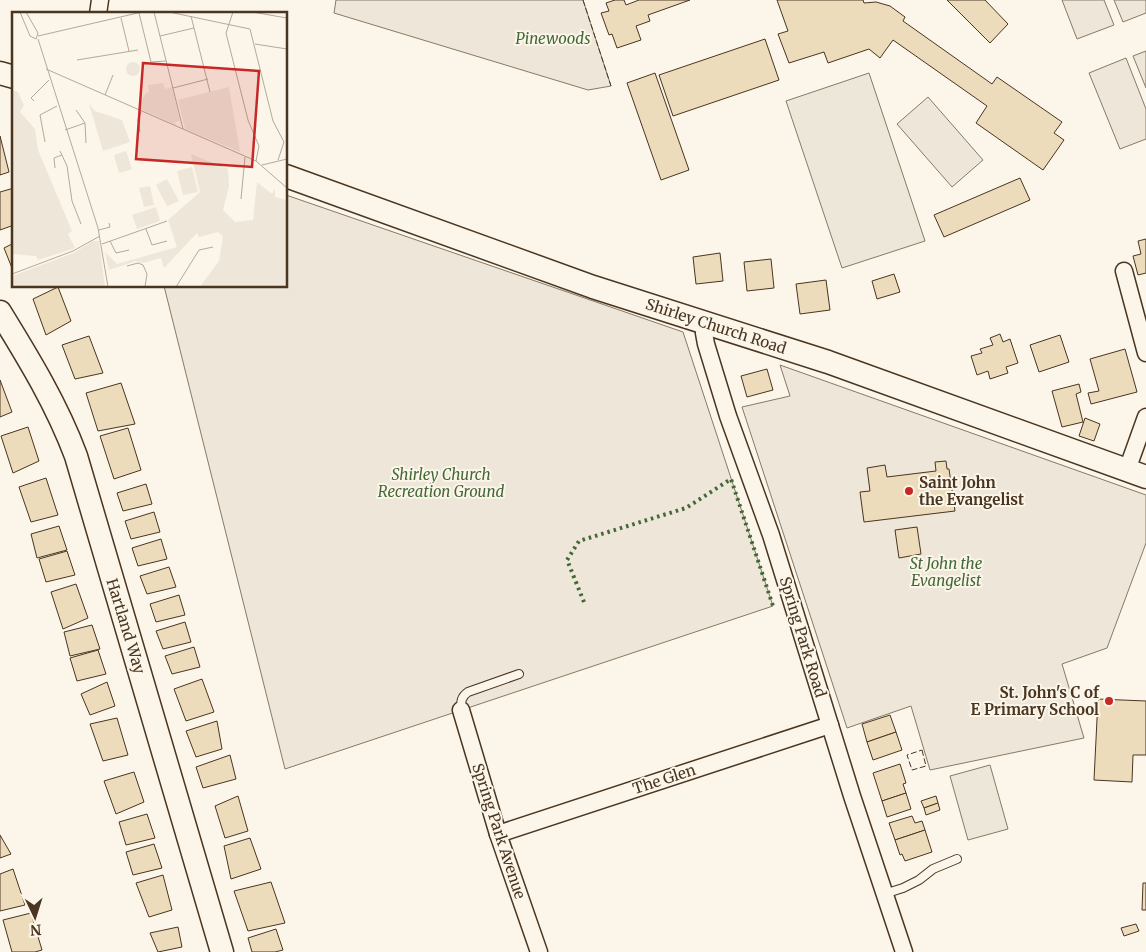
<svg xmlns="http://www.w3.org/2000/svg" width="1146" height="952" font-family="Merriweather,serif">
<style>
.green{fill:#ede6d9;stroke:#887966}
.parking{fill:#ede7d9;stroke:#887966}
.building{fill:#ecdcbc;stroke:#4a3520}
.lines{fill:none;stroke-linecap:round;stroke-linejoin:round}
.lane-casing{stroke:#4a3520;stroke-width:10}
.street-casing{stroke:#4a3520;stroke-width:19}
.secondary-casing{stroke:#4a3520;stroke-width:25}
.lane{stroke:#fbf6e9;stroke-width:8}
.street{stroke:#fbf6e9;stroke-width:16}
.secondary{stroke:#fbf6e9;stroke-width:22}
.hedge{stroke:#436837;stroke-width:4;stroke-dasharray:2.5 4;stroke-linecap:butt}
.fence{stroke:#4a3520;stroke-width:1;stroke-dasharray:6 2.5;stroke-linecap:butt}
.poi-dot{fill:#c62828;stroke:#fbf6e9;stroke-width:2}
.labels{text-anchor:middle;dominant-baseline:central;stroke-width:4;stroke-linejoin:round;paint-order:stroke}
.park-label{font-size:15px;font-style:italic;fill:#436837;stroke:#fbf6e9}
.street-label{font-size:15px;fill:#4a3520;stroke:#fbf6e9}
.poi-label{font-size:15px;font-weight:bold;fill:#4a3520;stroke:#fbf6e9;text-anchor:start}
.inset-road{fill:none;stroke:#b4a999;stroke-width:1}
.view{fill:#c62828;fill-opacity:0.15;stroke:#c62828;stroke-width:2.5}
.inset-edge{fill:none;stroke:#4a3520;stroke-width:2.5}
</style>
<rect width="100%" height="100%" fill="#fbf6e9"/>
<!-- green -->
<g class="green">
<polygon points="336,0 583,0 611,86 588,90 334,13"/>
<polygon points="1062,0 1104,0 1114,25 1077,39"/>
<polygon points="1114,0 1146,0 1146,13 1123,22"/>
<polygon points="1146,51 1146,88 1133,56"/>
<polygon points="1126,58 1146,109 1146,139 1120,149 1089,73"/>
<polygon points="928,97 983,160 952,187 897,124"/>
<polygon points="286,195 683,332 773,606 285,769 164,286 286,286"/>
<polygon points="780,365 1146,495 1146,543 1107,648 1062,664 1084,738 930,770 911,706 847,728 742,407 790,396"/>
</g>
<!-- parking -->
<g class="parking">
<polygon points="869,73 925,241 842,268 786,101"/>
<polygon points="990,765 1008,829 968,840 950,776"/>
</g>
<!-- building -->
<g class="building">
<polygon points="615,0 624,0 626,5 639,0 690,0 648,15 650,21 636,26 641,40 617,48 612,34 609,35 601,13 609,11 606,3"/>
<polygon points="777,0 863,0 864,3 876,2 890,6 905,17 903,21 992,84 997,77 1062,122 1054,133 1064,140 1043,170 976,123 987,106 893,40 880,58 869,49 828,63 824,52 789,63 778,34 788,31"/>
<polygon points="947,0 985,0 1008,24 990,43"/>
<polygon points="765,39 779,80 673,116 659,75"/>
<polygon points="655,73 689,170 661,180 627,83"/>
<polygon points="0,136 9,172 0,175"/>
<polygon points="1020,178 1030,200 944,237 934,215"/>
<polygon points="14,188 14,225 0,230 0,192"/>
<polygon points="1146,239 1146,273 1138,275 1133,256 1141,254 1138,241"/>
<polygon points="14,243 14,273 4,248"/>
<polygon points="720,253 723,281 696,284 693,257"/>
<polygon points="771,259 774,288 747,291 744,262"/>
<polygon points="894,274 900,292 877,299 872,281"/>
<polygon points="826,280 830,310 800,314 796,284"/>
<polygon points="58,287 71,321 46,335 33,299"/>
<polygon points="1000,334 1003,342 1010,339 1018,363 1006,367 1008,373 990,379 988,371 977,375 971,356 982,353 980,349 993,345 990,338"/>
<polygon points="1060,335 1069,362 1039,372 1030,345"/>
<polygon points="89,336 103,373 75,379 62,345"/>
<polygon points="1125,349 1137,392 1091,404 1088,393 1099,391 1090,359"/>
<polygon points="767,369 773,390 747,397 741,376"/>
<polygon points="0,380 12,412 0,417"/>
<polygon points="121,383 135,424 98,431 86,393"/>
<polygon points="1079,384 1081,392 1076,394 1083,422 1062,427 1052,391"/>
<polygon points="1085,418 1100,424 1094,441 1079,436"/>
<polygon points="28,427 39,461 13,473 1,436"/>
<polygon points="128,428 141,470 114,479 100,436"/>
<polygon points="946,461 947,469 949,469 955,511 864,522 860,492 870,491 867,468 885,465 887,477 936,471 935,462"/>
<polygon points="46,478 58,515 31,522 19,487"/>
<polygon points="146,484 152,504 123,511 117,493"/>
<polygon points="154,512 160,532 131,539 125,521"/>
<polygon points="59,526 67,550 37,558 31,534"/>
<polygon points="917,527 921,554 899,558 895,530"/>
<polygon points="161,539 167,559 138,566 132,548"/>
<polygon points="67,551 75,575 46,582 39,559"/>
<polygon points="169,567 176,587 147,594 140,576"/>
<polygon points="76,584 88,618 63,629 51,592"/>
<polygon points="179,595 185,615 156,622 150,604"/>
<polygon points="185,622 191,642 163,649 156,631"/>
<polygon points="92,625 100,649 70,656 64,632"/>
<polygon points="194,647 200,667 172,674 165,656"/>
<polygon points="98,650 106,674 77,681 70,658"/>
<polygon points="202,679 214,712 186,721 174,689"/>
<polygon points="107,682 115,706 90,715 81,694"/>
<polygon points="1098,699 1146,701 1146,755 1133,755 1132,782 1094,780"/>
<polygon points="890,715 896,732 867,742 862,724"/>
<polygon points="117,718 128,755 103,761 90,724"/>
<polygon points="217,721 222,749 196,757 186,731"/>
<polygon points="896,732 902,750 873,760 867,742"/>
<polygon points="230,755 236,779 203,788 196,767"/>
<polygon points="900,764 906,783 903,784 906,793 882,801 873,773"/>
<polygon points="134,772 144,802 116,814 104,781"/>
<polygon points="906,793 911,809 887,817 882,801"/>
<polygon points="238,796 248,831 225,838 215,806"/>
<polygon points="936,796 938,803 924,808 921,801"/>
<polygon points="938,803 940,810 926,815 924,808"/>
<polygon points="147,814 155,838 126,845 119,822"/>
<polygon points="912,816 915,823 922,821 925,830 895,840 889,823"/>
<polygon points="925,830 932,852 905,861 902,854 900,855 895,840"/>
<polygon points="0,835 11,854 0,858"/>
<polygon points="250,838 261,869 231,879 224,846"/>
<polygon points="154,844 162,868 133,875 126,852"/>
<polygon points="13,869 25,905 0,911 0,874"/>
<polygon points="163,875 172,910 149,917 136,883"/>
<polygon points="271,882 285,923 248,931 234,891"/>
<polygon points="1143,883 1146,883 1146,910 1142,910"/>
<polygon points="31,913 42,950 35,952 12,952 3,920"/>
<polygon points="1136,924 1139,931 1124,936 1121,928"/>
<polygon points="178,927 182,947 158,952 150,933"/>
<polygon points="276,929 283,950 275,952 252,952 248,938"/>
</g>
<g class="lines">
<!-- lane casing -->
<g class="lane-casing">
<g id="lane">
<path d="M461 710C461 701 461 697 468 692L519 674"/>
<polyline points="884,894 903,888 919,880 933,869 957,859"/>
</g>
</g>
<!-- street casing -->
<g class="street-casing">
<g id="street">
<polyline points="98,14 100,0"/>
<polyline points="1124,271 1146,353"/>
<polyline points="705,322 704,333 706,344 728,416 771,535 852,796 904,952"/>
<polyline points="1127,470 1146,417"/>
<polyline points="461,710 498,834 539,952"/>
<polyline points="498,834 830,725"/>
</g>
</g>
<!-- secondary casing -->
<g class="secondary-casing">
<g id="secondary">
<polyline points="0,73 14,77"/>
<polyline points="286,176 593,287 828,362 1146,477"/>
<path d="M0 312C29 359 57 405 76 456L222 952"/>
</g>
</g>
<!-- lane -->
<use href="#lane" class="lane"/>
<!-- street -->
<use href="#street" class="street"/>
<!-- secondary -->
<use href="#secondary" class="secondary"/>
<!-- hedge -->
<polyline class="hedge" points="584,602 567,560 579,541 686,508 731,479 773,606"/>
<!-- fence -->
<g class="fence">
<polyline points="583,0 611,86"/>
<polygon points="922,750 926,766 912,770 907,755"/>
</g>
</g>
<!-- markers -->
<g class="poi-dot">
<circle cx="909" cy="491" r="5"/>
<circle cx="1109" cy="701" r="5"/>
</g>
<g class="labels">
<!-- park labels -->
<g class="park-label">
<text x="553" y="38">Pinewoods</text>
<text x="441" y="474">Shirley Church<tspan x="441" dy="17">Recreation Ground</tspan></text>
<text x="946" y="563">St John the<tspan x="946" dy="17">Evangelist</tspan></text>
</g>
<!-- street labels -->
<g class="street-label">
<text transform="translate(716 326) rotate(18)">Shirley Church Road</text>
<text transform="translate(126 626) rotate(73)">Hartland Way</text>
<text transform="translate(803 637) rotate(73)">Spring Park Road</text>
<text transform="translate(664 779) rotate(-18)">The Glen</text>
<text transform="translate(499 831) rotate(72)">Spring Park Avenue</text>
</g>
<!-- poi labels -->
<g class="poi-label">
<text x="919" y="482">Saint John<tspan x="919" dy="17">the Evangelist</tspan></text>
<text x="1099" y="692" text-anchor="end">St. John's C of<tspan x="1099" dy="17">E Primary School</tspan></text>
</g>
</g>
<!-- overview -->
<g transform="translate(12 12)">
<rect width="275" height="275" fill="#fbf6e9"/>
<path d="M114 57a7 7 0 1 1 14 0a7 7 0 1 1-14 0ZM151 71 153 77 160 75 168 109 163 110 164 113 126 96 133 82 137 80 136 73ZM217 75 228 140 173 117 166 88ZM0 78 6 80 12 93 8 100 23 117 26 138 60 219 56 222 63 236 26 248 24 244 0 242ZM77 92 83 99 110 108 118 130 91 139ZM114 139 120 157 107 161 102 143ZM179 142 216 157 217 174 211 198 223 210 241 208 245 170 260 182 263 176V185L275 188V275H188L207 249 211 224 206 220 187 225 185 221 152 256 149 246 131 251 124 249 97 258 93 240 105 252 165 235 156 208 188 180ZM180 155 186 180 171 183 165 159ZM155 167 167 189 155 194 144 173ZM138 174 142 193 132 195 127 176ZM144 195 148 209 125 217 120 203ZM81 229H87L93 275H0V264L62 241Z" fill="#ede6d9"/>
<path class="inset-road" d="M8 0 18 24 24 27 26 21 14 0M142 0 171 117M157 0 238 17 261 109 272 130 266 148M221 0 214 21 236 108 247 134 244 149M240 0 275 6M127 1 139 50 154 49M179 4 198 80M109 6 117 39M26 24 130 0M148 24 182 16M26 27 86 216 96 275M243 32 275 37M65 48 126 38M34 57 244 149 275 176M161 76 196 67M93 83 101 63M22 89 19 86 37 68M64 98 73 111 74 131M53 118 73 111M128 120 126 108 129 100M33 130 28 103 45 94M48 139 55 154 60 189 69 212M250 153 275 147M43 156 42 146 50 143M229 187 233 145M134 217 140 233 155 229M87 218 98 215 97 211M98 229 104 241 117 238M90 232 155 209M115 254 126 251 131 253 135 262 133 275M0 262 61 239 88 224M164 275 187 238 201 235"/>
<path class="view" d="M131 51 247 59 240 155 124 147Z"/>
<rect width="275" height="275" class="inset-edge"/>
</g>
<!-- north arrow -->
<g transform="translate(35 917) rotate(176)" stroke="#fbf6e9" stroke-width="4" paint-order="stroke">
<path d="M0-4L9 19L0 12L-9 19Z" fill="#4a3520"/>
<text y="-8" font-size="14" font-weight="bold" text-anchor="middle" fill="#4a3520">N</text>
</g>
</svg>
